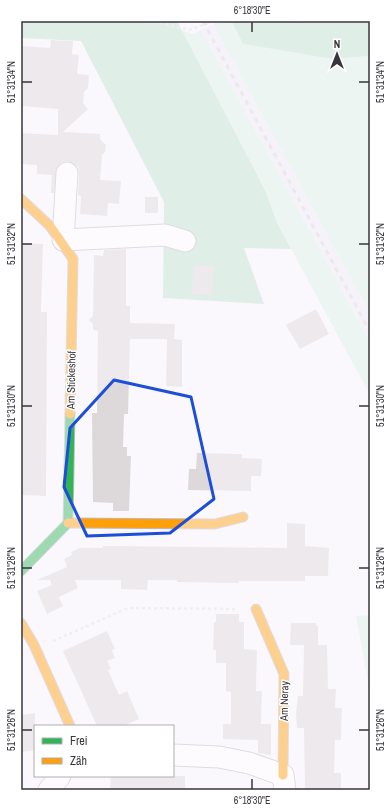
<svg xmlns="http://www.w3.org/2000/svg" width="391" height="811" font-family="'Archivo Narrow',sans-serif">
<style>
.built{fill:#efeaf4}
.green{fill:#dcf1e6}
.forest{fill:#bee3cf}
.building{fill:#ddd8d9}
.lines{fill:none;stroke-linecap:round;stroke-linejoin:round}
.street-casing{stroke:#bebbc0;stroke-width:23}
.fast-casing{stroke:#bebbc0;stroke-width:11}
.slow-casing{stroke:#bebbc0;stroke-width:11}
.path{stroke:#e2e2e3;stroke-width:2.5;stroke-dasharray:3 3;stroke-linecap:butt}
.street{stroke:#fefeff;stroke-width:21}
.fast{stroke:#30b455;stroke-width:9}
.slow{stroke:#ff9f0a;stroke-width:9}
.rail{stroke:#d9d8d9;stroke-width:3;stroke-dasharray:5 5;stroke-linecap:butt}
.marked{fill:none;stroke:#1d4ed8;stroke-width:3;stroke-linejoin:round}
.ticks{fill:none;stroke:#38353c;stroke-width:1.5}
.labels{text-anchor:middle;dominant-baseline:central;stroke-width:3;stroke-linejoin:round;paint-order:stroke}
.street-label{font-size:11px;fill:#38353c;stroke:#fff}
.neatline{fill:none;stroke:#38353c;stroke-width:1.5}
.ticks-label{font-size:10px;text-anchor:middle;fill:#38353c}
</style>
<rect width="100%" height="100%" fill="#fbf8fd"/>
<!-- built -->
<polygon class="built" points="213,24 370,314 370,342 201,30"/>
<!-- green -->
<g class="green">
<polygon points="218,21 232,22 243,44 332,59 370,56 370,314 213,24"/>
<polygon points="181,30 193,34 201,30 370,342 370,395 277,223 266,192"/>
<polygon points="370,615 370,694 356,616"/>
</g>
<!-- forest -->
<g class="forest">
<polygon points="22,21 177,21 266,192 277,223 291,249 244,248 264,304 163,298 164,202 81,41 21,38"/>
<polygon points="232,22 370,23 370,56 332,59 243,44"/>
</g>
<!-- building -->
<g class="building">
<polygon points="51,40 73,41 72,54 79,55 77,74 89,75 88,88 84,92 83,103 88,109 63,132 100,134 100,139 106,145 105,152 102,155 100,180 121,181 119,204 108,203 107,216 80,214 81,196 78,195 79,173 78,167 73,163 67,161 62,162 57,167 54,193 51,193 52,175 37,174 37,165 21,164 21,133 58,135 58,109 21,106 21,46 50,48"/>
<rect x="145" y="197" width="13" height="16"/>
<polygon points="23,243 43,244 41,312 47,312 46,496 21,495"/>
<polygon points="126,249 126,306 130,306 130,323 175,324 174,339 182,340 182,387 166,386 167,339 130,339 128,414 124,414 123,447 127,447 127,456 131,456 129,511 113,511 113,503 93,502 92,413 97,413 98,331 93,330 93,324 89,320 93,316 94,255 103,256 104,250"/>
<polygon points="194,265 214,266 212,295 192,294"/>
<polygon points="316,309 329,334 300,349 286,325"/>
<polygon points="197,453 242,454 242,458 262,459 261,476 251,476 251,491 188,490 189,469 196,469"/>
<polygon points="287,523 305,524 305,546 329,548 328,576 305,576 305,581 239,581 239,583 177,582 177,580 148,580 147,590 121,589 121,580 75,580 78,588 59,597 63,606 47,614 37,591 52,585 50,580 37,580 67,567 64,559 72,555 71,552 80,548 103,548 103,546 121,546 287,548"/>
<polygon points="216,614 239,614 239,622 244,622 244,649 257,650 256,691 262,691 261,724 271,724 271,755 258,753 258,740 223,739 223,724 231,724 231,692 226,691 226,663 216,663 216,650 213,650 214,622 216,622"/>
<polygon points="291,623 316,623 316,625 318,626 318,645 327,645 328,689 336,689 335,708 342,708 341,740 335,740 334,773 341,773 341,790 305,790 304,728 297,728 296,714 298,696 303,696 304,645 290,645"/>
<polygon points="107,631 115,649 112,650 115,658 107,661 111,669 108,670 119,695 127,691 139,719 123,726 97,726 63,651"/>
<polygon points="35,713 35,750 21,752 21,715"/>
<polygon points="111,776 185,776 185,790 110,790"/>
</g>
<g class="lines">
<!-- street casing -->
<g class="street-casing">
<g id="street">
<polyline points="67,173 63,240 165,235 185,241"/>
<polyline points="173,755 219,757 249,763 283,775 285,790"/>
<polyline points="49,790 60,776"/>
</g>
</g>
<!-- fast casing -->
<g class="fast-casing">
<polyline id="fast" points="21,571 68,523 70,414"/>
</g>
<!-- slow casing -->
<g class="slow-casing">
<g id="slow">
<polyline points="21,199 50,226 73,259 70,414"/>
<polyline points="68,523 215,524 243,517"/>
<polyline points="256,609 284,674 283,775"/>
<polyline points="21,623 34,645 70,726"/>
</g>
</g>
<!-- path -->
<g class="path">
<polyline points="154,21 189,30 214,21"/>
<polyline points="363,21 370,21"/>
<polyline points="53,641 128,608 237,609"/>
</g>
<!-- street -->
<use href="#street" class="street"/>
<!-- fast -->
<use href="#fast" class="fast"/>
<!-- slow -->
<use href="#slow" class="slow"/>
<!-- rail -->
<polyline class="rail" points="203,21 370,332"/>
</g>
<!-- marked area -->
<path d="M0 0H391V811H0ZM114 380 191 397 214 499 170 533 87 536 64 487 70 428Z" fill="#fbf8fd" fill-opacity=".55" fill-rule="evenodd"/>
<path class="marked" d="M114 380 191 397 214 499 170 533 87 536 64 487 70 428Z"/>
<!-- ticks -->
<path class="ticks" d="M252 22V32M22 82H32M359 82H369M22 244H32M359 244H369M22 406H32M359 406H369M22 568H32M359 568H369M22 730H32M359 730H369M252 779V789"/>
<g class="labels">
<!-- street labels -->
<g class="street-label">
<text transform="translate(71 380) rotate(-89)">Am Stickeshof</text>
<text transform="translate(284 701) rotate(-89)">Am Neray</text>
</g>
</g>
<!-- border -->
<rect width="391" height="811" fill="none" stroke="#ffffff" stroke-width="44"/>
<!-- legend -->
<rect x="34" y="725" width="140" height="52" fill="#ffffff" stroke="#afaeb1"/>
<rect x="42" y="738" width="20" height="6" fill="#30b455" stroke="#afaeb1"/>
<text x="70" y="745" font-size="12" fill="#38353c">Frei</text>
<rect x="42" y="758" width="20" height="6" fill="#ff9f0a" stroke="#afaeb1"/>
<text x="70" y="765" font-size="12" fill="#38353c">Zäh</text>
<!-- north arrow -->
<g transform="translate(337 54)" stroke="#ffffff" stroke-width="3" paint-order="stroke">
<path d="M0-3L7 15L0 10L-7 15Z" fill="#38353c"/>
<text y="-6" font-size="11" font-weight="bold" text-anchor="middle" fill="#38353c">N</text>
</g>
<rect x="22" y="22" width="347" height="767" class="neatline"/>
<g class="ticks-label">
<text x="252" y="14">6°18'30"E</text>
<text transform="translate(11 82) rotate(-90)" y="4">51°31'34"N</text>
<text transform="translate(380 82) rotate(-90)" y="4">51°31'34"N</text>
<text transform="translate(11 244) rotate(-90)" y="4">51°31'32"N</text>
<text transform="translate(380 244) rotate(-90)" y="4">51°31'32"N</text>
<text transform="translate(11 406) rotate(-90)" y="4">51°31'30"N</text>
<text transform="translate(380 406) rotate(-90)" y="4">51°31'30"N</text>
<text transform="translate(11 568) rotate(-90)" y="4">51°31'28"N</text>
<text transform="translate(380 568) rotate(-90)" y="4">51°31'28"N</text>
<text transform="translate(11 730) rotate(-90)" y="4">51°31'26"N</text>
<text transform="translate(380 730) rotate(-90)" y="4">51°31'26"N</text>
<text x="252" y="804">6°18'30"E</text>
</g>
</svg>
